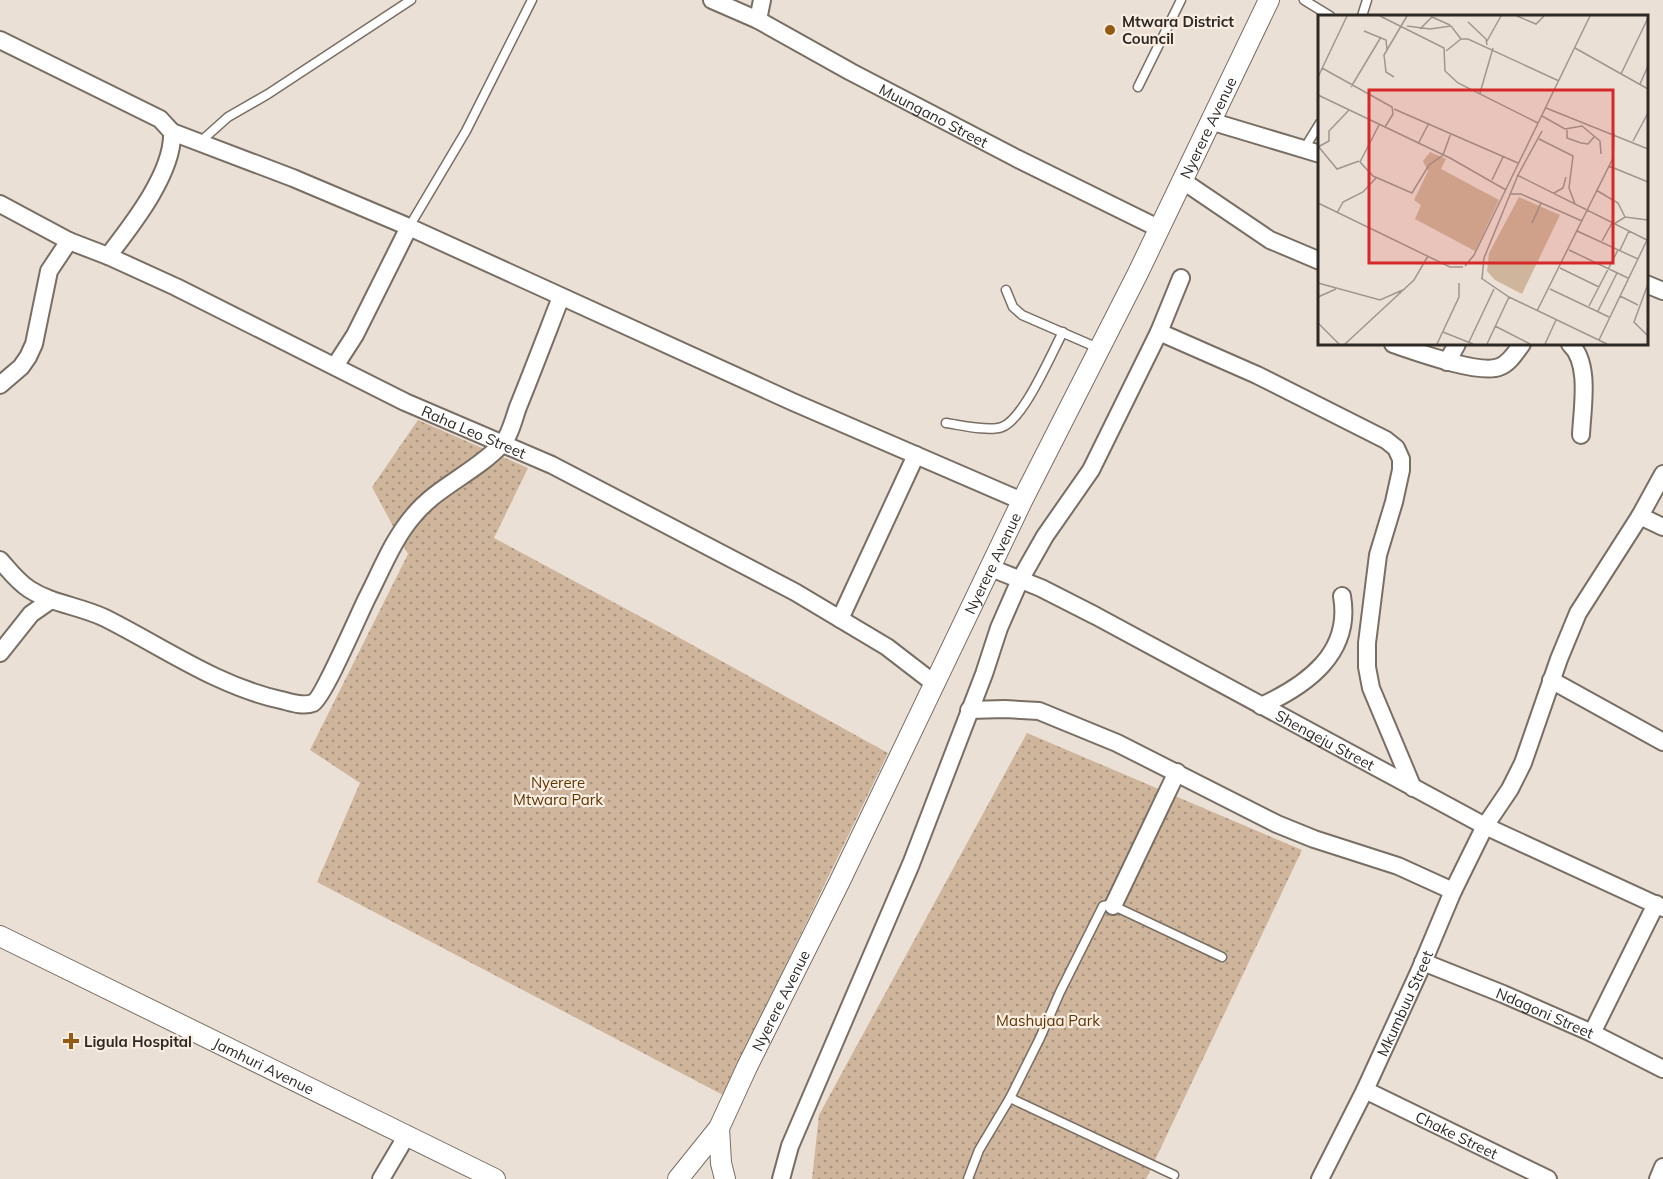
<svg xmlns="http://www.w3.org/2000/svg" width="1663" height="1179" font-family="Mulish,sans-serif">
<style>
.park{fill:url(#park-dots)}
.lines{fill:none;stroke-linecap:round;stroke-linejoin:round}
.service-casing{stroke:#786e64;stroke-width:11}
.minor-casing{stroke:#786e64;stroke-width:20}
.tertiary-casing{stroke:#786e64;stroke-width:22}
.service{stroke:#fff;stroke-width:8}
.minor{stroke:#fff;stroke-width:16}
.tertiary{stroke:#fff;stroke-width:20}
.poi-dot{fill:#925a13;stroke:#f9ede2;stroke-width:2}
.labels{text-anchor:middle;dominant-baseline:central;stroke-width:4.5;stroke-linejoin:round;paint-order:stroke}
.poi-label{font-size:15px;font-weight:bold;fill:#2d2925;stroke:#f9ede2;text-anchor:start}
.street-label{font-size:15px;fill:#2d2925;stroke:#f9ede2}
.park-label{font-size:15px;fill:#5d3602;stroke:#f9ede2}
.inset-road{fill:none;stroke:#9f978f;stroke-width:1.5}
.view{fill:#d62828;fill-opacity:0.15;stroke:#d62828;stroke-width:3}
.inset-edge{fill:none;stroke:#2d2925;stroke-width:3}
</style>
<defs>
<pattern id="park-dots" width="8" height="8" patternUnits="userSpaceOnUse" patternTransform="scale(1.5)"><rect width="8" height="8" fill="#ceb59c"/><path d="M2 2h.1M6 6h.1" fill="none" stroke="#a8937f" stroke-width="1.8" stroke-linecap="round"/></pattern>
</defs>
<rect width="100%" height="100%" fill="#ebe0d5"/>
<!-- park -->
<g class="park">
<polygon points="418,420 528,468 494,538 669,632 888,753 723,1095 317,882 360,783 310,750 408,554 372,487"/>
<polygon points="1027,733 1302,850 1146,1179 812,1179 819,1115"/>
</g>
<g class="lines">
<!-- service casing -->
<g class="service-casing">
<g id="service">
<polyline points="1304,0 1330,16"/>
<polyline points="1362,16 1367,0"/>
<polyline points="1138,87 1181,0"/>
<polyline points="200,142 228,117 268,94 411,0"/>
<polyline points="1304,149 1320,123"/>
<polyline points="409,227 466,131 532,0"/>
<polyline points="1006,290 1013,307 1022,315 1098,348"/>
<path d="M946 423C960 425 989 432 1002 427 1024 419 1051 354 1063 332"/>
<polyline points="1010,1098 1174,1175"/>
<polyline points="968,1179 979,1150 1010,1098 1040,1038 1060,992 1103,906 1108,905 1116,907 1222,957"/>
</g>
</g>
<!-- minor casing -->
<g class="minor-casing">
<g id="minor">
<path id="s1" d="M712 0 758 20 851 72 1016 158 1158 228"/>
<polyline points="758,20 762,0"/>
<path d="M0 40 160 119 172 132C174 172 132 225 108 256"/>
<polyline points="1210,121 1320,154"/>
<polyline points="172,132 293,178 409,227 793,402 1022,501"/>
<polyline points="1183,181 1270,240 1320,261"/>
<path id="s2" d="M0 204 69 241 108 256 176 287 405 402 552 465 795 592 887 647 935 684"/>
<polyline points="1646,284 1663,291"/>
<polyline points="1159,332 1257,375 1386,440 1396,448 1401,459 1401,470 1394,502 1378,555 1367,643 1367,667 1371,688 1413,788"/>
<path d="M1393 344C1414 351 1479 375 1499 367 1509 364 1516 352 1522 344"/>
<path d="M1570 344C1591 363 1582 409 1581 435"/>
<polyline points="1447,362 1457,344"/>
<polyline points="335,366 355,335 409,227"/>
<polyline points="0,385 21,367 28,357 34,344 49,271 69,241"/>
<polyline points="1640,516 1663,527"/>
<path d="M0 560C9 570 17 581 29 589 52 604 80 606 105 618 163 647 217 686 281 700 290 702 303 707 313 703 323 698 359 614 367 598 381 571 393 539 414 515 438 486 476 472 502 444 510 436 514 418 518 407 533 370 547 333 561 297"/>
<path id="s3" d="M991 568 1041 588 1096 616 1485 826 1663 908"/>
<polyline points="840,619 916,455"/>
<polyline points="0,653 31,614 51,600"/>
<polyline points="1551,680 1663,742"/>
<path d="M1261 706C1307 685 1352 653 1342 596"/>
<polyline points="969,710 1005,709 1039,711 1117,743 1277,824 1314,839 1398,866 1453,891"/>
<polyline points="1113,906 1177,772"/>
<path id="s4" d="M1423 962 1503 994 1592 1033 1663 1069"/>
<polyline points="1592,1033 1656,904"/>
<path id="s5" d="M1365 1090 1548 1179"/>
<polyline points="381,1179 407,1135"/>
<polyline points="781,1179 790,1146 911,864 984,674 999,628 1020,580 1045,536 1091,470 1159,332 1181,278"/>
<path id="s6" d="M1320 1179 1365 1090 1419 972 1453 891 1485 826 1510 789 1523 763 1559 659 1578 613 1640 516 1663 474"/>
<polyline points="1658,1179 1663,1167"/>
</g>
</g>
<!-- tertiary casing -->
<g class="tertiary-casing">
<g id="tertiary">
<path id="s7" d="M0 936 495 1179"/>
<polyline points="719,1128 721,1163 725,1179"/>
<path id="s8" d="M678 1179 719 1128 747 1067 839 883 1022 501 1138 273 1269 0"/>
</g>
</g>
<!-- service -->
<use href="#service" class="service"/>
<!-- minor -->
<use href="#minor" class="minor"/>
<!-- tertiary -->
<use href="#tertiary" class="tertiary"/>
</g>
<!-- markers -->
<g class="poi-dot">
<circle cx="1110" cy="30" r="6"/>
<path d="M68 1032h6v6h6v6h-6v6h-6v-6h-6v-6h6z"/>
</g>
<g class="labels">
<!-- poi labels -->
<g class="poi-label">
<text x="1122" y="21">Mtwara District<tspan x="1122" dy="17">Council</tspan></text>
<text x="84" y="1041">Ligula Hospital</text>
</g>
<!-- street labels -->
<g class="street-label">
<text stroke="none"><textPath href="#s1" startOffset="250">Muungano Street</textPath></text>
<text stroke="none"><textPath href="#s8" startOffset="1179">Nyerere Avenue</textPath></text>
<text stroke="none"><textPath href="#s2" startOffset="526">Raha Leo Street</textPath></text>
<text stroke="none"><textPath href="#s8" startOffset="693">Nyerere Avenue</textPath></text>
<text stroke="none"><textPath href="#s3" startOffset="376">Shengeju Street</textPath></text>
<text stroke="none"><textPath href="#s8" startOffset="207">Nyerere Avenue</textPath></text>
<text stroke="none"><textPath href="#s6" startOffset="195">Mkumbuu Street</textPath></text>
<text stroke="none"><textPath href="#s4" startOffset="132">Ndagoni Street</textPath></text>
<text stroke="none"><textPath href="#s7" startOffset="294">Jamhuri Avenue</textPath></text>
<text stroke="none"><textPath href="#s5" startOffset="102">Chake Street</textPath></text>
</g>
<!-- park labels -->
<g class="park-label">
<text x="558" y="782">Nyerere<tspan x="558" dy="17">Mtwara Park</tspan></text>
<text x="1048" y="1020">Mashujaa Park</text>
</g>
</g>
<!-- overview -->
<g transform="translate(1318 15)">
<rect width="330" height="330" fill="#ebe0d5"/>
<path d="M112 137 128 144 123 154 181 185 157 236 97 204 103 190 96 185 110 156 105 146ZM201 182 242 200 204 279 177 265 169 256 171 238Z" fill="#ceb59c"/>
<path class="inset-road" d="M62 1 126 33 127 56 140 68 220 108M199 1 218 9 226 1M150 7 168 24 169 30M89 11 112 14 133 11 143 24M102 14 114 2 132 10M46 16 68 25 69 35M169 26 183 1M257 33 330 74M128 36 143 24H150L241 66M4 53 74 92 75 99 67 112M303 59 330 3M0 62 29 1M76 62 68 57 66 40 89 1M322 69 330 51M33 72 63 22M162 78 175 33M0 80 132 143 188 175M228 93 330 134M76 94 200 148M224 101 247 114 264 111 282 126 283 139M61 110 42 147 55 161 94 178 111 150 125 140 133 118M249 115V123L263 128 270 129 276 122M221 124 255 141 251 173 257 189M315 126 330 98M100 129 111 108M0 131 19 154 41 146M0 132 11 126V116L31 95M291 151 330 167M199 160 329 225M174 165 185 142M278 175 300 188 307 202M236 178 245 173 248 162M193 179H203L264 206M0 188 132 252H145M19 198 25 187 45 177 58 163M214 208 223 188M296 209 307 202 330 205M259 216 320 244M284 226 294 208M251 235 310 263M302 235 311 216M147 251 156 240 272 1M242 253 281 272M163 263 191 282 289 329M164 264 166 243 200 160 224 116M0 268 62 285 87 274M330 269 316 307 330 321M232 274 291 302M302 281 320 290M0 282 18 274M271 291 300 235M219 296 295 143 296 118M280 296 299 258M0 308 21 329M177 311 212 329M125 317 155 329M281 325 330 223M151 327 176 274M27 329 96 265 110 241M119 329 141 282V268M169 329 191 282M227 329 238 305"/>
<path class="view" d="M51 75H295V248H51Z"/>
<rect width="330" height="330" class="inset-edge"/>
</g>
</svg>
